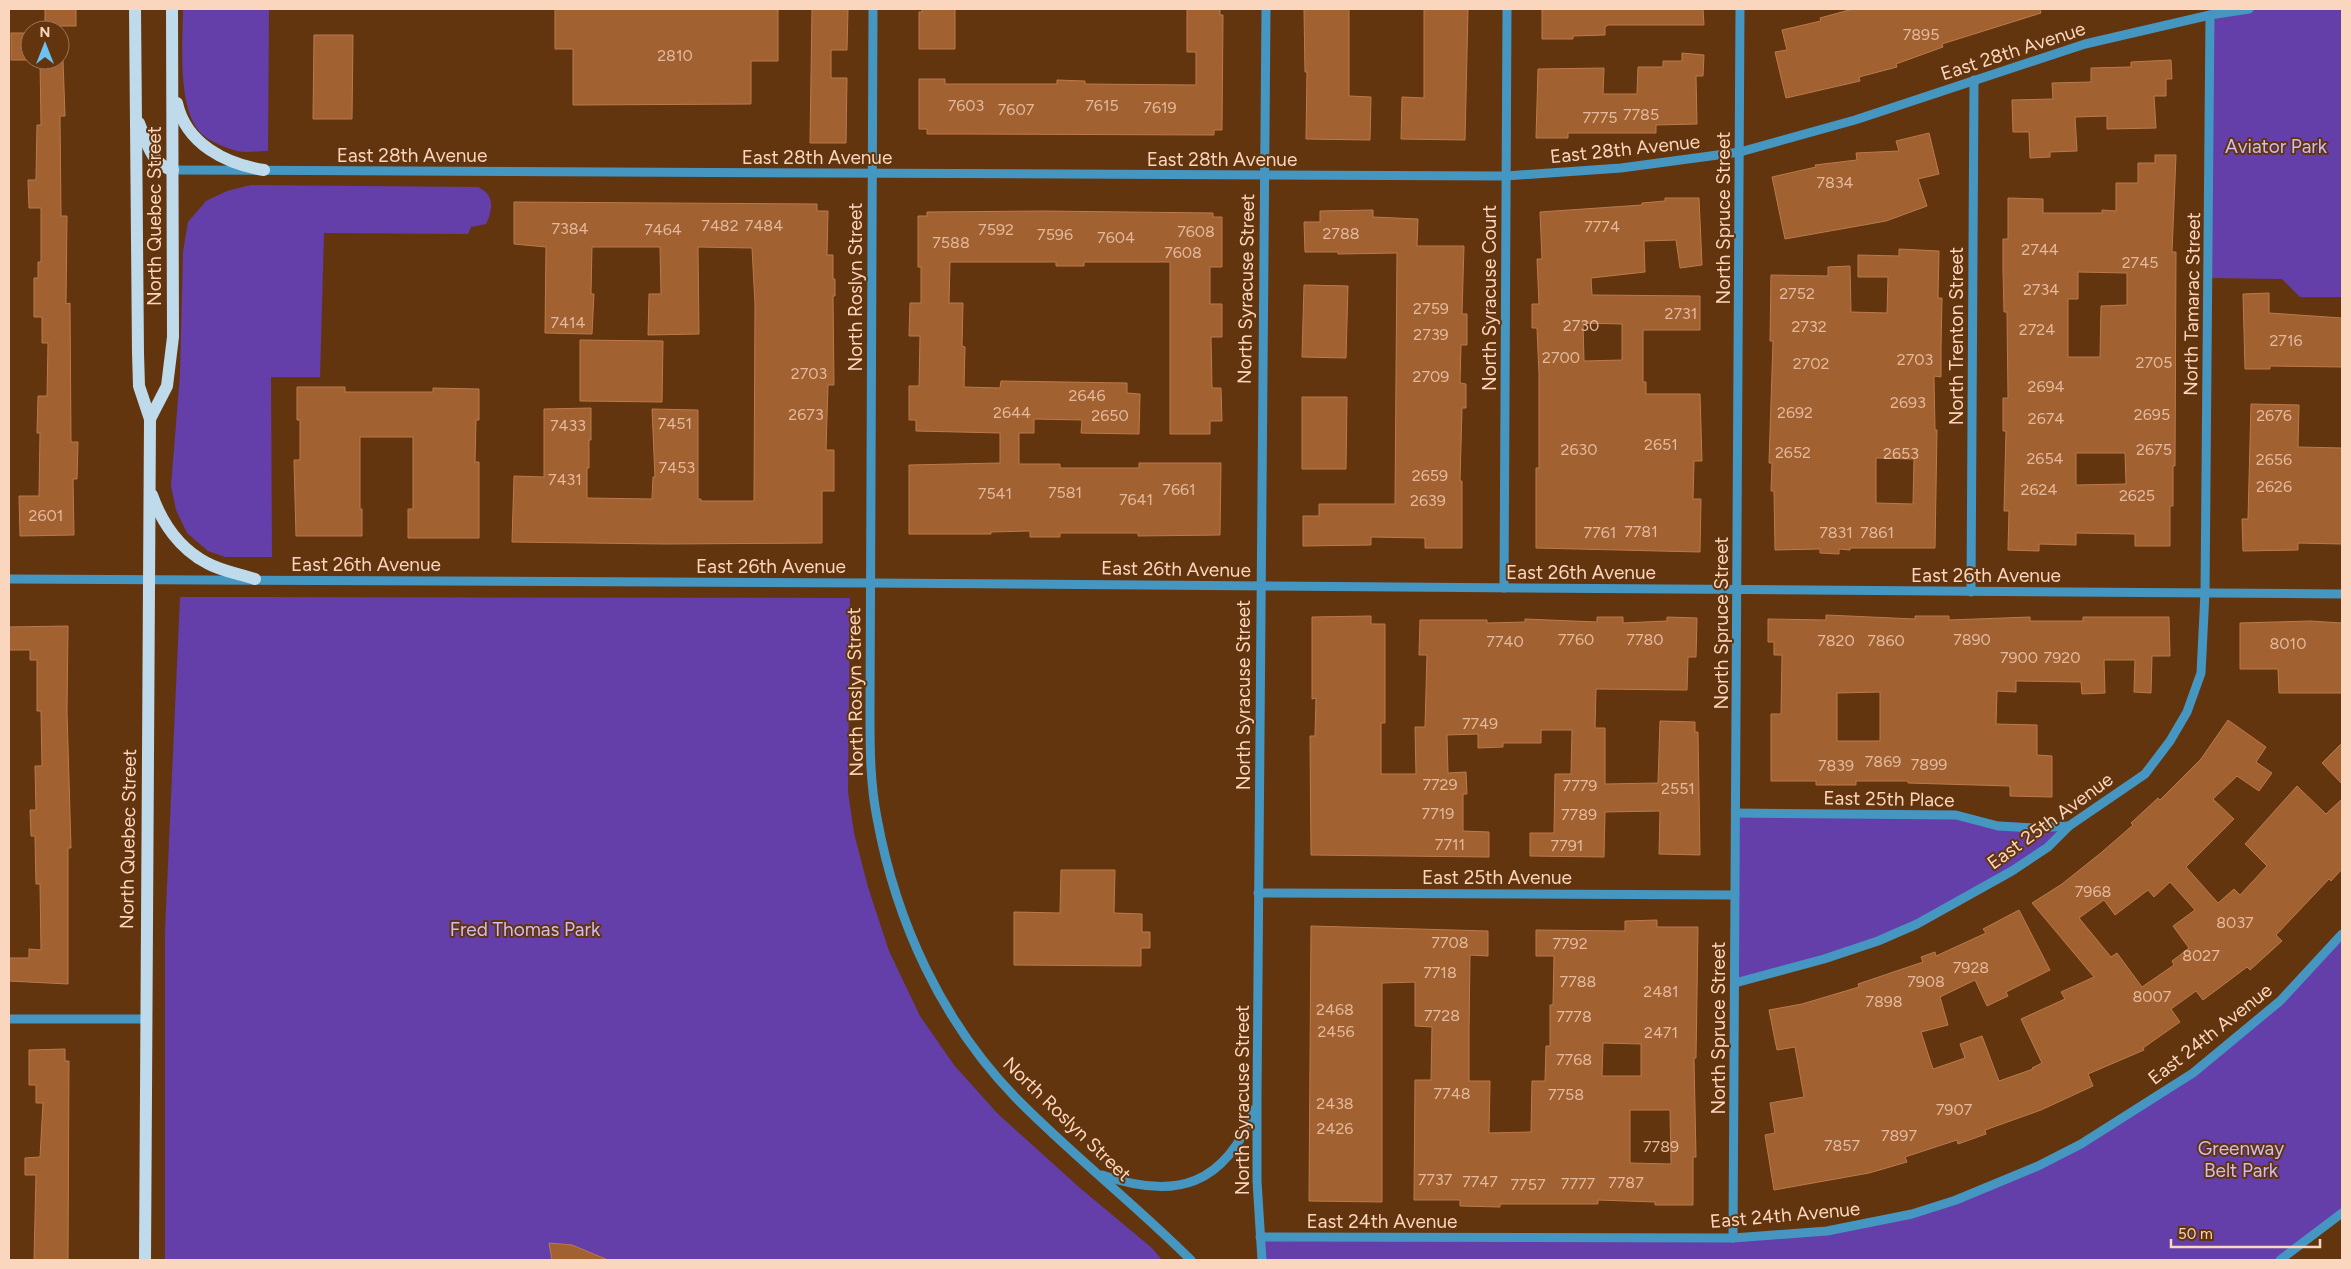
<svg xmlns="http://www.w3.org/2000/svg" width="2351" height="1269" font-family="Figtree,sans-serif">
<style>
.green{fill:#643ea9}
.building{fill:#a16131;stroke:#bc7a4a;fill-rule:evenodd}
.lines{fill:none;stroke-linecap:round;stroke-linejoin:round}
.minor{stroke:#4696c2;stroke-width:9}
.major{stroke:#bedaeb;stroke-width:12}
.labels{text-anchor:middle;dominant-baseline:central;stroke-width:4;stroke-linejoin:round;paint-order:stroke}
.number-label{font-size:16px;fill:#e4b99b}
.street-label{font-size:19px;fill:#fad6be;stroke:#63350e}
.park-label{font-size:19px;fill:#cbbdf5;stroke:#63350e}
</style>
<rect width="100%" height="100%" fill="#63350e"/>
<!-- green -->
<g class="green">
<path d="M183 9H269L268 151C259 151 247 153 237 151 226 148 211 142 203 135 176 111 183 42 183 9Z"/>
<polygon points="2249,9 2342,9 2342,297 2300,297 2282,279 2208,278 2210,15"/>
<path d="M251 185 478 187C495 195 493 209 486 224L471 227 468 234 324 233 320 377H271L272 557H225L208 551 187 533 176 510 171 486 180 374 183 251 188 222 206 201 227 191Z"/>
<polygon points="180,597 850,598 848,792 854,833 868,887 889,951 920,1016 954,1065 998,1114 1080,1188 1152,1248 1162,1260 165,1260 165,931"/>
<polygon points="1736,813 1956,815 1977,820 2069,826 2048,847 1878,941 1735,983"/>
<polygon points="2342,936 2342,1215 2280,1260 1264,1260 1260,1237 1733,1238 1831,1230 1906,1216 2038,1166 2166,1090 2286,995"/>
</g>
<!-- building -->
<g class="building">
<rect x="45" y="9" width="31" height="17"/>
<polygon points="555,9 778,9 778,61 751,61 751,104 573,105 573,49 555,49"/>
<polygon points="812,9 848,9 847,50 831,50 831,78 847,78 846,143 810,143"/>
<polygon points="922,9 955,9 955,49 919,49 919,12 922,12"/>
<polygon points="1187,9 1220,9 1220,15 1223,15 1222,130 1214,130 1214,135 958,134 927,134 927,129 919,129 919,79 945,79 945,84 1057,84 1057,80 1085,81 1085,84 1196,85 1196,52 1187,52"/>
<polygon points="1304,9 1349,9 1349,96 1371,97 1370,140 1306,139 1307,72 1305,72"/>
<polygon points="1424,9 1468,9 1465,140 1401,139 1402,97 1424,98"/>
<polygon points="1542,9 1703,9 1704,25 1608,25 1605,27 1605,35 1573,36 1573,39 1542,39"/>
<polygon points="1853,9 2040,9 2041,13 1942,44 1943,47 1896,64 1897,67 1859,77 1860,81 1786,98 1775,52 1787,50 1782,30 1821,21 1820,18"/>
<rect x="11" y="33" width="19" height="27"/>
<polygon points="314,35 353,35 352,119 313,119"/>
<polygon points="1682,53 1704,55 1703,76 1696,76 1697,124 1656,125 1656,133 1568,133 1568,138 1536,138 1538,69 1604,68 1603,94 1637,94 1638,67 1663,67 1663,61 1682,61"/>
<polygon points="40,60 63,60 65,116 60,116 61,216 67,216 66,304 70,303 71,442 78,442 77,479 73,479 74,535 20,536 19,496 39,496 40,433 37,433 38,396 47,396 48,343 42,343 42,317 34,317 34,278 38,278 38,262 41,262 41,208 29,208 28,180 36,180 37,125 41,125"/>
<polygon points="2171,60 2172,79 2166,79 2166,96 2154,96 2156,128 2107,129 2107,116 2075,117 2077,151 2050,152 2050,157 2030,158 2029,132 2013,132 2012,100 2053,99 2052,83 2091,82 2091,68 2131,67 2131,62"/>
<polygon points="1929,133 1939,174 1918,179 1927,206 1886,221 1785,239 1772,177 1816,167 1815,165 1857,160 1856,153 1899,151 1896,141"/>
<path d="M2155 155H2176L2172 252H2176L2175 466H2173V506H2170V546H2135V534L2076 533V545L2039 544V551L2008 550 2009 511H2004L2006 431H2003V398H2008L2007 312H2004L2003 272V239H2008V198L2043 199V213H2102V210L2116 211V183H2138V163H2155ZM2078 272 2127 273V305L2101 306 2100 357H2068V299H2078ZM2076 453H2125L2126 484 2076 485Z"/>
<path d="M1665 198H1699L1702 265 1680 268 1676 240 1644 241 1645 272 1591 278 1592 295 1700 296V330H1643V382H1646V394H1700L1702 461H1694L1693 499H1701L1700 552 1536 548V468H1539V374L1537 328H1532V304H1539L1537 259H1542L1540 212 1642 205V203L1665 201ZM1583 323 1622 324V360L1584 361Z"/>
<polygon points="514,202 817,204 817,211 828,211 827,255 833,255 833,279 835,279 835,296 833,296 834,385 828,385 826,450 834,450 834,491 822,491 822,543 665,544 512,542 514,476 544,477 544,409 591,408 591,440 589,440 589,468 587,468 587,498 652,499 653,477 655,477 652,409 698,410 698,499 701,499 701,501 754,501 755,304 752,248 698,247 699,334 648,335 649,294 661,294 660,247 592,247 591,294 594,294 592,334 545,333 546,247 514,244"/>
<polygon points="1373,210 1373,217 1418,219 1417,246 1464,246 1462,314 1467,314 1467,345 1461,345 1460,383 1466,384 1466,408 1462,408 1460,481 1462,481 1462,548 1425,548 1425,538 1371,537 1371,545 1303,546 1303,516 1319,516 1319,504 1395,504 1397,253 1338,254 1338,252 1305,252 1304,222 1320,222 1320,211"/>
<polygon points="1043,211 1213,213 1213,217 1222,217 1222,267 1210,267 1210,304 1222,304 1222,337 1211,337 1212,388 1221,388 1222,421 1210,421 1210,434 1170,434 1170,262 1084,262 1084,266 1056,266 1056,262 950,262 949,303 963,303 962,346 965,347 964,387 1000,388 1001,381 1127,383 1127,393 1140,394 1139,434 1081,433 1082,420 1034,419 1034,433 1019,433 1019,464 1060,464 1060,468 1139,468 1139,463 1221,463 1220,535 1138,536 1138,533 1060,533 1060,537 1030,537 1030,531 991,532 991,534 909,534 909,465 1000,463 1000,433 916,431 916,420 909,420 909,386 919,386 920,336 909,336 910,303 921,303 921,267 918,267 918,216 927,216 927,212"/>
<path d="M1899 249 1939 251 1938 298H1942L1941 348V377L1934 376 1935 430H1937L1935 548H1850V550L1839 549V554L1820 553V549L1775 550 1774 491H1771L1772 463H1769L1773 341H1770L1771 275 1828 276V267L1850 266 1851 312 1887 313 1888 277H1858V255L1899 256ZM1876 458 1914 459 1913 504 1876 503Z"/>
<polygon points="1304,285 1348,286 1346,358 1302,357"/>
<polygon points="2269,293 2269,313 2342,318 2342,367 2270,366 2270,369 2245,369 2243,294"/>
<polygon points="580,340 663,341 662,402 580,401"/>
<polygon points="297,387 345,387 345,392 433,392 433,388 479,389 479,420 476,420 475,462 479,462 479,538 408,538 408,509 413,509 413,437 360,437 360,509 362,509 362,536 296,536 294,460 300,460 300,420 297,420"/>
<polygon points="1302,397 1347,397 1346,469 1302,469"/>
<polygon points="2251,404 2299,405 2298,447 2342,448 2342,544 2298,543 2298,550 2243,551 2242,519 2248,519"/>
<path d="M1826 615 1915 619V616H1949V620L2030 617V621H2083V617H2169L2170 656H2152L2151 693 2134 692 2135 660H2104L2105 693 2082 694 2081 682 2016 681V692L1997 691 1996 724 2037 725V755L2052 756V797L2010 796V786L1908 783V781H1856V785H1816V781H1771V714H1781L1782 655H1774V642H1768V619L1826 620ZM1880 692V741H1837V693Z"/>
<polygon points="1371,616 1371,624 1385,624 1385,723 1381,723 1381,774 1416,774 1415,727 1425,727 1427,655 1419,655 1420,620 1487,620 1487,623 1525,622 1525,619 1597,622 1597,617 1623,617 1623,623 1667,621 1667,617 1697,618 1696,657 1688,657 1687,690 1596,689 1595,728 1605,728 1605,784 1658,783 1660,721 1695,722 1695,732 1698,732 1700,855 1659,854 1660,811 1605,812 1604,857 1530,856 1530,833 1554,833 1555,774 1571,774 1572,730 1541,730 1541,743 1503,743 1503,747 1478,748 1478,734 1447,735 1448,773 1466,772 1467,794 1463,794 1463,831 1489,832 1489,857 1311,855 1310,736 1315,736 1316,698 1312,699 1312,617"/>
<polygon points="2310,621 2342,623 2342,693 2279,693 2278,669 2240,669 2240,623"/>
<polygon points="68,626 67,711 71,848 68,848 68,984 9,981 9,958 29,958 29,949 41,950 40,884 36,884 35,836 31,836 30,810 36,810 35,766 42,766 41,711 37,711 37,660 30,660 30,650 9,650 9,627"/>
<path d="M2228 720 2266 747 2256 762 2272 773 2259 791 2237 776 2213 799 2234 819 2186 867 2218 903 2234 889 2240 895 2267 866 2245 844 2297 786 2326 814 2342 799V869L2331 881 2329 879 2276 935 2282 941 2250 970 2247 967 2203 1000 2196 991 2171 1009 2180 1022 2143 1048 2144 1050 2088 1074 2093 1086 2041 1110 1985 1130 1986 1134 1958 1144 1957 1140 1905 1157 1907 1162 1869 1173 1774 1190 1765 1135 1775 1133 1770 1103 1804 1097 1795 1047 1777 1050 1769 1010 1802 1004 1859 987 1858 984 1923 962 1921 957 1935 952 1936 956 1986 933 1983 929 2019 910 2050 970 2006 992 2008 996 1987 1006 1975 980 1940 997 1948 1025 1921 1032 1933 1069 1965 1058 1960 1044 1982 1036 1999 1081 2033 1069 2032 1068 2042 1063 2021 1019 2065 999 2061 992 2094 977 2032 903 2062 884 2102 852 2133 825 2131 823 2158 798 2160 800 2201 759ZM2170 882 2195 910 2173 926 2189 948 2172 961 2174 965 2142 987 2117 953 2111 957 2079 918 2104 900 2115 915 2148 890 2154 897Z"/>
<polygon points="2342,743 2342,784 2322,763"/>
<polygon points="1061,870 1115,870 1114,913 1142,914 1142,932 1150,932 1150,948 1141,948 1141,966 1014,965 1014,912 1060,913"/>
<path d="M1657 920V927H1698L1696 1058H1694L1696 1157H1693V1205H1655V1202L1598 1200V1204H1500V1207L1460 1206V1200H1414L1415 1080H1431L1432 1027 1415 1026V982L1382 983V1202L1309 1201 1311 926 1488 931V956L1470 955 1469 1033V1081H1490L1489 1133 1531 1132 1532 1081H1545L1546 1046H1550V1005H1553L1554 956H1536V930L1625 931V921ZM1603 1043 1641 1044V1076H1602ZM1630 1110H1670L1671 1164 1630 1163Z"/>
<polygon points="65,1049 65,1061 69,1061 68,1260 34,1260 36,1175 25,1175 25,1158 40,1157 43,1103 36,1103 36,1085 29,1085 29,1050"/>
<polygon points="549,1243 572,1245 608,1260 552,1260"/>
</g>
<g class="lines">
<!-- minor -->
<g class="minor">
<path d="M873 9 870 712C870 747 870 783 877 818 896 922 942 1022 1016 1098 1072 1155 1135 1204 1191 1260"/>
<polyline points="173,170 1506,176 1621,168 1740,152 1855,120 2085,44 2210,15 2249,9"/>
<polyline points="9,579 870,583 2342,594"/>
<polyline points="1504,588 1507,9"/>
<polyline points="1971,592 1974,80"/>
<polyline points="1736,813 1956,815 1998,826 2034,828 2069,826"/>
<polyline points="1258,893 1735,895"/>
<polyline points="1735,983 1824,959 1878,941 1917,924 2012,871 2048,847 2069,826 2145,774 2170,741 2187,712 2201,673 2205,593 2210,15"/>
<polyline points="9,1019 145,1019"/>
<path d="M1102 1175C1177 1201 1225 1185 1255 1109"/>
<polyline points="1260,1237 1733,1238 1827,1231 1912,1214 1956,1200 2038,1166 2081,1144 2193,1073 2280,1001 2342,934"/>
<polyline points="1733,1238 1740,9"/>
<polyline points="1262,1260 1257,1181 1257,1098 1266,9"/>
<polyline points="2280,1260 2342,1213"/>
</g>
<!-- major -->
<g class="major">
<polyline points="135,9 138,353 139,386 150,419 145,1260"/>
<path d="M177 103C186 144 226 164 264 170"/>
<path d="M139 123C146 140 151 165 173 170"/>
<polyline points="150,419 167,386 173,337 172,9"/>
<path d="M152 495C162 523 180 549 207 563 221 571 240 574 255 579"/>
</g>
</g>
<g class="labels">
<!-- number labels -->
<g class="number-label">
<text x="1921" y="34">7895</text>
<text x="675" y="55">2810</text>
<text x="966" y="105">7603</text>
<text x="1102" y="105">7615</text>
<text x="1160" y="107">7619</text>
<text x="1016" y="109">7607</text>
<text x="1641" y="114">7785</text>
<text x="1600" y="117">7775</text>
<text x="1835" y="182">7834</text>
<text x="720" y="225">7482</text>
<text x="764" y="225">7484</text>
<text x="1602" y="226">7774</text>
<text x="570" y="228">7384</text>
<text x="663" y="229">7464</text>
<text x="996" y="229">7592</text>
<text x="1196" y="231">7608</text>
<text x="1341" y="233">2788</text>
<text x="1055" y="234">7596</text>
<text x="1116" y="237">7604</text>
<text x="951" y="242">7588</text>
<text x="2040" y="249">2744</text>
<text x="1183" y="252">7608</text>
<text x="2140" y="262">2745</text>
<text x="2041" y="289">2734</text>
<text x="1797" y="293">2752</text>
<text x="1431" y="308">2759</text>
<text x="1681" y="313">2731</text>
<text x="568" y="322">7414</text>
<text x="1581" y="325">2730</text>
<text x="1809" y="326">2732</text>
<text x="2037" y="329">2724</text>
<text x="1431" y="334">2739</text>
<text x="2286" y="340">2716</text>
<text x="1561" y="357">2700</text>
<text x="1915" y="359">2703</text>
<text x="2154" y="362">2705</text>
<text x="1811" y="363">2702</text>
<text x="809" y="373">2703</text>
<text x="1431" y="376">2709</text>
<text x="2046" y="386">2694</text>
<text x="1087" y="395">2646</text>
<text x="1908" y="402">2693</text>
<text x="1012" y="412">2644</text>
<text x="1795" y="412">2692</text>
<text x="806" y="414">2673</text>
<text x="2152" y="414">2695</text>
<text x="1110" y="415">2650</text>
<text x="2274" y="415">2676</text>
<text x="2046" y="418">2674</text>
<text x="675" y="423">7451</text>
<text x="568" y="425">7433</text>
<text x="1661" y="444">2651</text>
<text x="1579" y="449">2630</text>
<text x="2154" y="449">2675</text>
<text x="1793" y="452">2652</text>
<text x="1901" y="453">2653</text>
<text x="2045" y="458">2654</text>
<text x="2274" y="459">2656</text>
<text x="677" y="467">7453</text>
<text x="1430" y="475">2659</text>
<text x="565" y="479">7431</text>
<text x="2274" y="486">2626</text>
<text x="1179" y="489">7661</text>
<text x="2039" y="489">2624</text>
<text x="1065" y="492">7581</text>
<text x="995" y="493">7541</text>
<text x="2137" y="495">2625</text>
<text x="1136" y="499">7641</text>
<text x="1428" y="500">2639</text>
<text x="46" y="515">2601</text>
<text x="1641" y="531">7781</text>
<text x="1600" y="532">7761</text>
<text x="1836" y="532">7831</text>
<text x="1877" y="532">7861</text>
<text x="1576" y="639">7760</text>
<text x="1645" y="639">7780</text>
<text x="1972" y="639">7890</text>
<text x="1836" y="640">7820</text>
<text x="1886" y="640">7860</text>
<text x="1505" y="641">7740</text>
<text x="2288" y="643">8010</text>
<text x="2019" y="657">7900</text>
<text x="2062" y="657">7920</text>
<text x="1480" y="723">7749</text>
<text x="1883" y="761">7869</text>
<text x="1929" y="764">7899</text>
<text x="1836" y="765">7839</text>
<text x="1440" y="784">7729</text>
<text x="1580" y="785">7779</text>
<text x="1678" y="788">2551</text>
<text x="1438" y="813">7719</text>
<text x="1579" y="814">7789</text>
<text x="1450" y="844">7711</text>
<text x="1567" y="845">7791</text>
<text x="2093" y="891">7968</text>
<text x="2235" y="922">8037</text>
<text x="1450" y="942">7708</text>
<text x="1570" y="943">7792</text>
<text x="2201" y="955">8027</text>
<text x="1971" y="967">7928</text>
<text x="1440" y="972">7718</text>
<text x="1578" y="981">7788</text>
<text x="1926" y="981">7908</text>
<text x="1661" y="991">2481</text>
<text x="2152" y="996">8007</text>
<text x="1884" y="1001">7898</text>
<text x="1335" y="1009">2468</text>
<text x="1442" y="1015">7728</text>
<text x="1574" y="1016">7778</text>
<text x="1336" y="1031">2456</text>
<text x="1661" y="1032">2471</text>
<text x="1574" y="1059">7768</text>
<text x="1452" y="1093">7748</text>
<text x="1566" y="1094">7758</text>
<text x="1335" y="1103">2438</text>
<text x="1954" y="1109">7907</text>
<text x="1335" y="1128">2426</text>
<text x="1899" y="1135">7897</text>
<text x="1842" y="1145">7857</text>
<text x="1661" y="1146">7789</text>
<text x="1435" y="1179">7737</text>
<text x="1480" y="1181">7747</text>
<text x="1626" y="1182">7787</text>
<text x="1578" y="1183">7777</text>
<text x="1528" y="1184">7757</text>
</g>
<!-- street labels -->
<g class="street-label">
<text transform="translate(2013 51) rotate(-18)">East 28th Avenue</text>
<text transform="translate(1625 149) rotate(-6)">East 28th Avenue</text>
<text x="412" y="155">East 28th Avenue</text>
<text x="817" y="157">East 28th Avenue</text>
<text x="1222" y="159">East 28th Avenue</text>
<text transform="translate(154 216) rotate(-90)">North Quebec Street</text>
<text transform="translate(1723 218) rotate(-90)">North Spruce Street</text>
<text transform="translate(855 287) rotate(-90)">North Roslyn Street</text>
<text transform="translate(1246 289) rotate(-89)">North Syracuse Street</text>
<text transform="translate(1489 298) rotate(-90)">North Syracuse Court</text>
<text transform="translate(2192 304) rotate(-89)">North Tamarac Street</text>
<text transform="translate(1956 336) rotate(-90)">North Trenton Street</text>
<text x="366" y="564">East 26th Avenue</text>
<text x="771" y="566">East 26th Avenue</text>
<text transform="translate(1176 569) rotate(1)">East 26th Avenue</text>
<text x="1581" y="572">East 26th Avenue</text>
<text x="1986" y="575">East 26th Avenue</text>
<text transform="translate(1721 623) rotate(-90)">North Spruce Street</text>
<text transform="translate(855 692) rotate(-91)">North Roslyn Street</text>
<text transform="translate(1243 695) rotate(-90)">North Syracuse Street</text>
<text transform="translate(1889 799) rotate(1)">East 25th Place</text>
<text transform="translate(2050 821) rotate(-36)">East 25th Avenue</text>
<text transform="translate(128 839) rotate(-89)">North Quebec Street</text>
<text x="1497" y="877">East 25th Avenue</text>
<text transform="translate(1718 1028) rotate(-90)">North Spruce Street</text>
<text transform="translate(2210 1034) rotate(-38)">East 24th Avenue</text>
<text transform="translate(1242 1100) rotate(-90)">North Syracuse Street</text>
<text transform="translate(1067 1119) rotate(44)">North Roslyn Street</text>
<text transform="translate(1785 1215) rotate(-5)">East 24th Avenue</text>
<text x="1382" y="1221">East 24th Avenue</text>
</g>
<!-- park labels -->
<g class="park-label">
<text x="2276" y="146">Aviator Park</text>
<text x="525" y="929">Fred Thomas Park</text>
<text x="2241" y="1148">Greenway<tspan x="2241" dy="22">Belt Park</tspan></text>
</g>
</g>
<!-- border -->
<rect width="2351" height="1269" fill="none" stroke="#fad6be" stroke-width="20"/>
<!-- north arrow -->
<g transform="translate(45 45)"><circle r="24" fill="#63350e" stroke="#9f7554"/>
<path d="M0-4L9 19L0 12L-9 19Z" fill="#6dc2f3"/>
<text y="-8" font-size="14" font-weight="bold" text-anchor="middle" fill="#fad6be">N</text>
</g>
<!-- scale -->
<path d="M2171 1239v8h149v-8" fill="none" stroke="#fad6be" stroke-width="2.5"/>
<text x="2178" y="1239" font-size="15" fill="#fad6be" stroke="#63350e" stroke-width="4" paint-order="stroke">50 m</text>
</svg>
